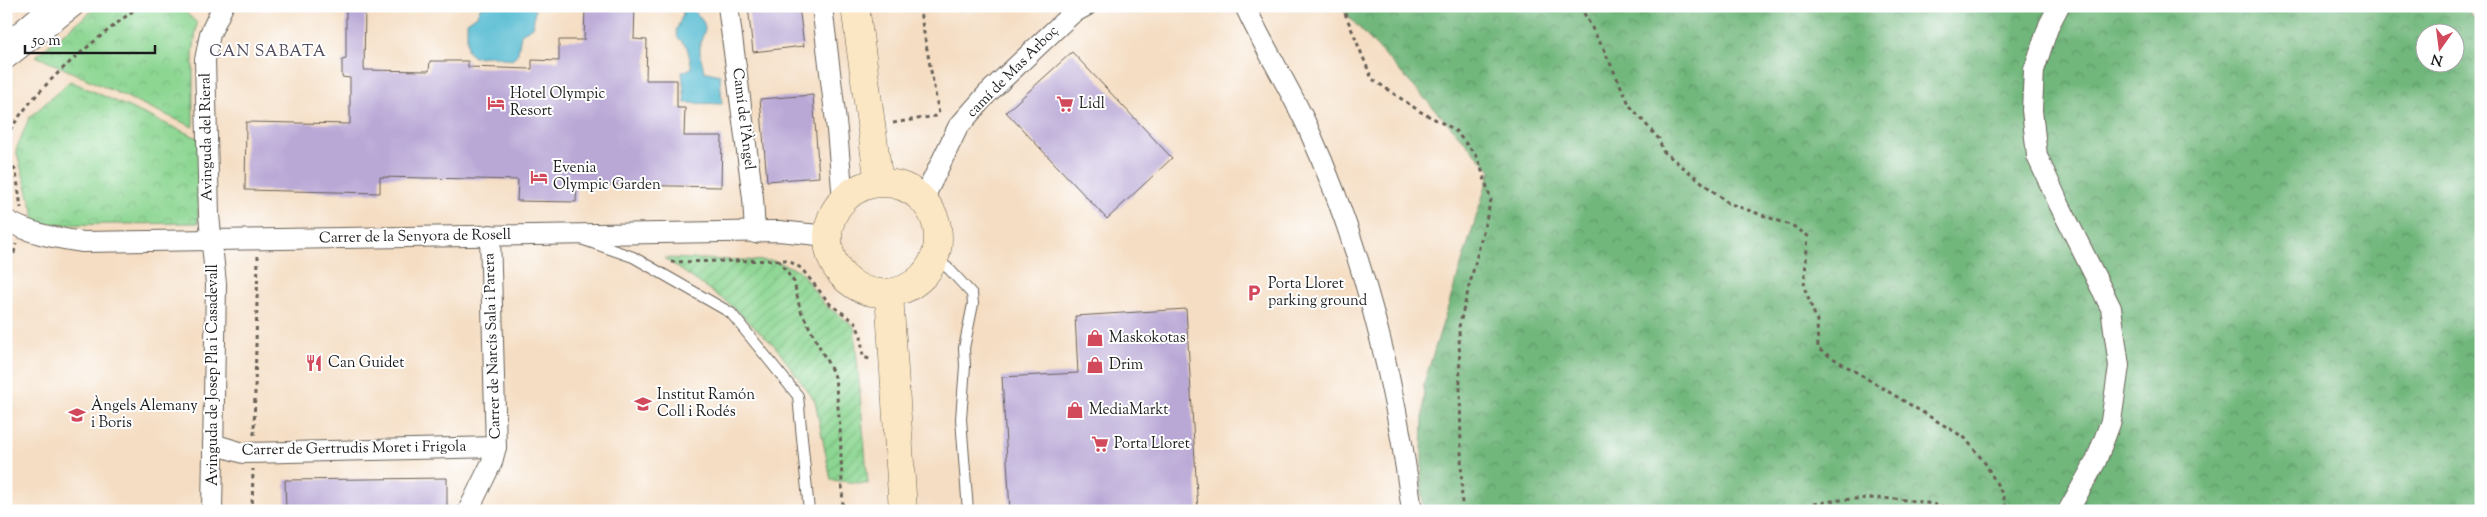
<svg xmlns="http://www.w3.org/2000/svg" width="2487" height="517" font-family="'Sorts Mill Goudy',serif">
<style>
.forest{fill:url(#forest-crowns);stroke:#466a4c;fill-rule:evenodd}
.park{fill:url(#park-crowns);stroke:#547957}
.garden{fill:url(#garden-furrows);stroke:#547957}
.water{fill:#54bbd1;stroke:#386c76}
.building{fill:#b9a8d6}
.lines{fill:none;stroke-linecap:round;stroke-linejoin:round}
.service-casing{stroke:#686056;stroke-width:12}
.minor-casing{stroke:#686056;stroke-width:22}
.secondary-casing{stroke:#686056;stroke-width:29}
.path{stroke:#686056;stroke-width:3;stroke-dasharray:4 4;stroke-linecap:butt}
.service{stroke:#fff;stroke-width:10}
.minor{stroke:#fff;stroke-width:20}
.secondary{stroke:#fbe7c3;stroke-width:28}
.labels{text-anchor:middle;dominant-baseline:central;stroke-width:4;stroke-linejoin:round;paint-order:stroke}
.street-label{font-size:15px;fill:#1c1c1c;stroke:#fff}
.poi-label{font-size:15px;fill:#1c1c1c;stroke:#fff;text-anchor:start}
.neighbourhood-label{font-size:16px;letter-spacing:1px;fill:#534d5d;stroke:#fff}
</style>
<defs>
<pattern id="forest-crowns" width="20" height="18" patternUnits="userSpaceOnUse" patternTransform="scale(1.25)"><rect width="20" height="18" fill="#71b77c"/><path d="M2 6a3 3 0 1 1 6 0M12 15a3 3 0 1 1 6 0" fill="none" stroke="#5c9465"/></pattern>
<pattern id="park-crowns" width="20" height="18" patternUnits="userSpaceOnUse" patternTransform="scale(1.25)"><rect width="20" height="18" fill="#8cd692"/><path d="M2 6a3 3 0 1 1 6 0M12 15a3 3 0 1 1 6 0" fill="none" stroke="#78b77d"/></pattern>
<pattern id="garden-furrows" width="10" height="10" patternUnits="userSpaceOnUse" patternTransform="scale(1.25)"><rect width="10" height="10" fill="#8cd692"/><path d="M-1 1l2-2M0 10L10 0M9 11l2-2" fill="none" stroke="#78b77d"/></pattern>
</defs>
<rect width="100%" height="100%" fill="#fff"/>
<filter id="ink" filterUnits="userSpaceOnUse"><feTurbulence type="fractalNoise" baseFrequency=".02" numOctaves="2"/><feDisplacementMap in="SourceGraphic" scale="10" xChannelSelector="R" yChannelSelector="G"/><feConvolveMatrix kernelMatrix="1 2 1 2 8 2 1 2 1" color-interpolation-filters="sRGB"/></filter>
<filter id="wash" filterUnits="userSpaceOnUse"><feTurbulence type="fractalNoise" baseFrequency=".0096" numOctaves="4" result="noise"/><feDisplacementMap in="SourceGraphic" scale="20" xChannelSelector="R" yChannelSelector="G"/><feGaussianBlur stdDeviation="1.12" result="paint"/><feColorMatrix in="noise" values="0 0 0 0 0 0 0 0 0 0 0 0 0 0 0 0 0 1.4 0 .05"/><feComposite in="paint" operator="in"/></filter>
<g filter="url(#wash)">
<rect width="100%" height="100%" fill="#f4ddc2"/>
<!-- forest -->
<path class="forest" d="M1339 6H2463L2481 25V511H1424L1421 489 1424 383 1491 170ZM2424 32H2454V62H2424Z"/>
<!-- park -->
<g class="park">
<polygon points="98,6 179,6 197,23 193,54 193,127 36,56"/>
<polygon points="70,81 200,139 198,223 37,225 16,150 29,118"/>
</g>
<!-- garden -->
<polygon class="garden" points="664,258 773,261 799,270 825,305 854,326 868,484 831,480 815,401 775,346 728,303"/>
<!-- water -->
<g class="water">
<polygon points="481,6 532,6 535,10 533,27 521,34 518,53 512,60 493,56 474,57 467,51 467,22 477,15"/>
<path d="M682 6H695L694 11C715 31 699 32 700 51 700 57 703 64 704 71L720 75 722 104 685 103 682 72 692 68 687 47 678 38 676 31 683 14Z"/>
</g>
<g id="blocks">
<!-- building -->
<g class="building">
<polygon points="585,6 635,6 634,39 647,40 646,80 677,80 677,108 685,108 684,136 722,136 721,187 577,184 576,202 517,201 518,180 380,177 380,193 245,190 246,122 350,124 350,78 342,77 342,60 346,59 346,9 365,9 364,70 429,71 430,61 468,61 468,67 532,69 532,60 559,61 559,40 584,40"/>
<polygon points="748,6 799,6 804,46 753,52"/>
<polygon points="1072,52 1172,158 1107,219 1006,112"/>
<polygon points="813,95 819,177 767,181 760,99"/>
<polygon points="1186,309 1198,511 1010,511 1002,377 1078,373 1075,316"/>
<polygon points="447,478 447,511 286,511 285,480"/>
</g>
</g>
</g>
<g filter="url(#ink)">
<use href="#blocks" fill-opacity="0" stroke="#686056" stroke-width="1"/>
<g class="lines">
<!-- service casing -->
<g class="service-casing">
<g id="service">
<polyline points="584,240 633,257 731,313 798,396 809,511"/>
<polyline points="935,257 950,270 972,294 973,304 964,348 965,366 961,419 968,511"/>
</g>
</g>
<!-- minor casing -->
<g class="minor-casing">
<g id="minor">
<polyline points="728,6 753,198 755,233"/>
<polyline points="822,6 837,130 843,200"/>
<path d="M1245 6C1264 48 1289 86 1308 128 1363 250 1395 378 1412 511"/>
<polyline points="2059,6 2049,25 2034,70 2032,110 2037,156 2059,204 2111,308 2119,366 2111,421 2096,461 2068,511"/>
<polyline points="15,36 50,6"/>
<polyline points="6,59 74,6"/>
<polyline points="923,200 958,127 987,94 1061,24 1073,13 1086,6"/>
<path d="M6 220C30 234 56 238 83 242L779 231 828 236"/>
<polyline points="213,444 243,453 496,447"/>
<polyline points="212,511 216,284 209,215 205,60 210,34 223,6"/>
<polyline points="468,511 492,462 496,447 490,235"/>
</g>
</g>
<!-- secondary casing -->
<g class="secondary-casing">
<g id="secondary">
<polyline points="855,6 879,183"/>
<circle cx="883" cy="238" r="55"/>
<polyline points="889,293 903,511"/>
</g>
</g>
<!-- path -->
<g class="path">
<polyline points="1342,6 1372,79 1421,112 1454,129 1478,158 1491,200 1459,327 1462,511"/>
<polyline points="1580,6 1604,50 1630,106 1659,139 1663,151 1728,203 1793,226 1808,236 1804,287 1817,321 1818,349 1965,438 1985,463 2003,495 2007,511"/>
<polyline points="893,123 936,116 939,114 919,6"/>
<path d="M6 137C37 83 91 44 139 6"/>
<polyline points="6,153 16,172 21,208"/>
<polyline points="6,252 14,253 16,244"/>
<polyline points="778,260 794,282 800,309 835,377 840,427 843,511"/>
<polyline points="671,262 787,260 801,268 830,304 855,322 861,336 863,357 873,360"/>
<polyline points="254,435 258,256"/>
<polyline points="252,511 253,469"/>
<path d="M1801 511 1804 506C1853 495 1910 495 1958 511"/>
</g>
<!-- service -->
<use href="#service" class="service"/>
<!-- minor -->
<use href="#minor" class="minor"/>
<!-- secondary -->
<use href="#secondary" class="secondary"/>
</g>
</g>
<!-- icons -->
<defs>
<g id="hotel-bare" transform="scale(1.35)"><path d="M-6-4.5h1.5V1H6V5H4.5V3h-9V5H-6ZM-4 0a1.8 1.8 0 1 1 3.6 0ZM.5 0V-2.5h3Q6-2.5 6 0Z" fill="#d1495b" stroke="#fff" stroke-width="2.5" paint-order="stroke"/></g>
<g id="supermarket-bare" transform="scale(1.35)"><path d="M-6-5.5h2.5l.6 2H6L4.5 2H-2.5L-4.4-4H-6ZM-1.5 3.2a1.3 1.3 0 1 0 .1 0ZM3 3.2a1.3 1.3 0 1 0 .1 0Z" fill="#d1495b" stroke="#fff" stroke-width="2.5" paint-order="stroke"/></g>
<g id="parking-bare" transform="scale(1.35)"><path d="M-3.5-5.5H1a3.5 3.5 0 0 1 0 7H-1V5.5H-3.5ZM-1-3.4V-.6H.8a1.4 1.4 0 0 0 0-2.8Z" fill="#d1495b" stroke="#fff" stroke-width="2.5" paint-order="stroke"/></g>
<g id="shop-bare" transform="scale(1.35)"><path d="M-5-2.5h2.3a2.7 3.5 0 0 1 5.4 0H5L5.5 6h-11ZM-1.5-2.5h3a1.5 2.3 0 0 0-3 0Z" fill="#d1495b" stroke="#fff" stroke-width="2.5" paint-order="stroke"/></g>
<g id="restaurant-bare" transform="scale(1.35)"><path d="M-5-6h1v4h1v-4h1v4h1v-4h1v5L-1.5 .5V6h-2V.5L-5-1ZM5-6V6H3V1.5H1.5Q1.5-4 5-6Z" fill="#d1495b" stroke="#fff" stroke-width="2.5" paint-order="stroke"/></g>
<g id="school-bare" transform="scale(1.35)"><path d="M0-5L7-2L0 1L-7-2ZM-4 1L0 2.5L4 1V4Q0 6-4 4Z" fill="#d1495b" stroke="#fff" stroke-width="2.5" paint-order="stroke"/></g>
</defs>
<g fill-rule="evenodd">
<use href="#hotel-bare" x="496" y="103"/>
<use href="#supermarket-bare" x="1065" y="104"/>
<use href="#hotel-bare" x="539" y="177"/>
<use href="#parking-bare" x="1254" y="293"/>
<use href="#shop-bare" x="1095" y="338"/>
<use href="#restaurant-bare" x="314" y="363"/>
<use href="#shop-bare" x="1095" y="365"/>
<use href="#school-bare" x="643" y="404"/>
<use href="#shop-bare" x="1075" y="410"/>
<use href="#school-bare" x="77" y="415"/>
<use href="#supermarket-bare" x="1100" y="444"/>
</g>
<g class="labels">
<!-- street labels -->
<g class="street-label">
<text transform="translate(1013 72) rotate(-45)">camí de Mas Arboç</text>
<text transform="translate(743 119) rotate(83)">Camí de l'Àngel</text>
<text transform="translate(207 137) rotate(-91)">Avinguda del Rieral</text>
<text transform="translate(415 237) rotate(-1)">Carrer de la Senyora de Rosell</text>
<text transform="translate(493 346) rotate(-92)">Carrer de Narcís Sala i Parera</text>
<text transform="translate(213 375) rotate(-90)">Avinguda de Josep Pla i Casadevall</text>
<text transform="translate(354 449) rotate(-1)">Carrer de Gertrudis Moret i Frigola</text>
</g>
<!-- poi labels -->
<g class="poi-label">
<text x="510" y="94">Hotel Olympic<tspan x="510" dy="17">Resort</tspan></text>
<text x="1079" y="104">Lidl</text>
<text x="553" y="168">Evenia<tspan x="553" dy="17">Olympic Garden</tspan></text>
<text x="1268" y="284">Porta Lloret<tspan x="1268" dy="17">parking ground</tspan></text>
<text x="1109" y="338">Maskokotas</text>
<text x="328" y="363">Can Guidet</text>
<text x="1109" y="365">Drim</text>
<text x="657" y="395">Institut Ramón<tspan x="657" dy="17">Coll i Rodés</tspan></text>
<text x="91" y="406">Àngels Alemany<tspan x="91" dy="17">i Boris</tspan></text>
<text x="1089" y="410">MediaMarkt</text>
<text x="1114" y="444">Porta Lloret</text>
</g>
<!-- neighbourhood labels -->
<g class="neighbourhood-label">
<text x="268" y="52">CAN SABATA</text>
</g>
</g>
<!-- margin -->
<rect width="2487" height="517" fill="none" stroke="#fff" stroke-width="25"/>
<!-- north arrow -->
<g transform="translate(2440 48) rotate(194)"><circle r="24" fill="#ffffff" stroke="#a4a4a4"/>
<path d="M0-4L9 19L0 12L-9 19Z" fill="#d1495b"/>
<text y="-8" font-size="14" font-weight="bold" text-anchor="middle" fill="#1c1c1c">N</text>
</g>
<!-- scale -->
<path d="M25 45v8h130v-8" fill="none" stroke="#1c1c1c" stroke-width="2.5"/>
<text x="32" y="45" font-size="15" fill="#1c1c1c" stroke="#ffffff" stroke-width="4" paint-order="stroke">50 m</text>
</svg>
